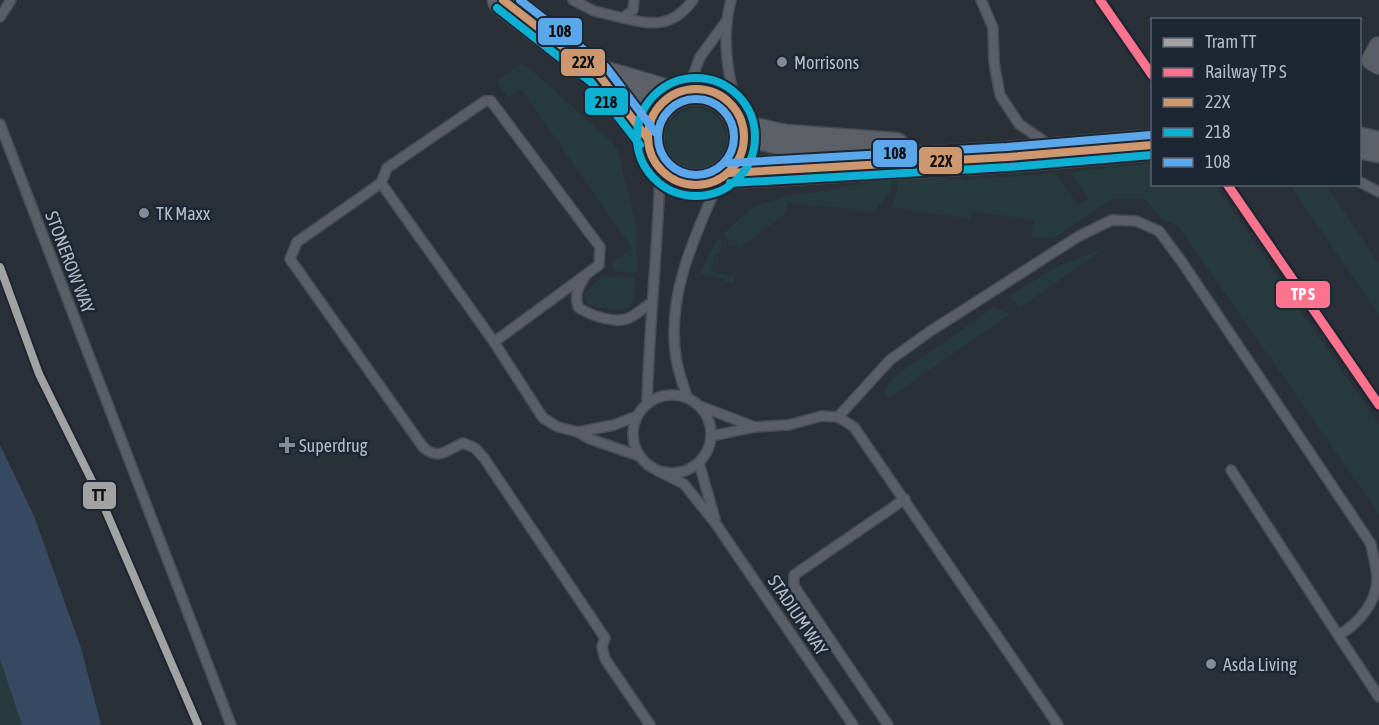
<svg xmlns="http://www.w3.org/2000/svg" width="1379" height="725" font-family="'Asap Condensed',sans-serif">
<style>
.green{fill:#273a3e}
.water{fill:#384963}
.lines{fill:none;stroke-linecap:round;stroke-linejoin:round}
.service-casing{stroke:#484c53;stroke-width:12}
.minor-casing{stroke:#484c53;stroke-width:22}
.primary-casing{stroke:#484c55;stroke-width:33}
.service{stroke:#5a5e66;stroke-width:9}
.minor{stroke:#5a5e66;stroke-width:20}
.primary{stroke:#5c6168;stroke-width:30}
.bus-1-casing{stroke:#1d2633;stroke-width:12}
.bus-2-casing{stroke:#1d2633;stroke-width:12}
.bus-3-casing{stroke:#1d2633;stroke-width:12}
.bus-1{stroke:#cd976f;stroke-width:8}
.bus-2{stroke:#0dafd3;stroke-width:8}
.bus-3{stroke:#5aa8eb;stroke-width:8}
.rail-1-casing{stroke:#1d2633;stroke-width:14}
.rail-1{stroke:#fc738d;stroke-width:9}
.tram-1-casing{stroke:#1d2633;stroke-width:12}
.tram-1{stroke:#a2a2a2;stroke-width:8}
.poi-dot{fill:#848b96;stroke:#1d2633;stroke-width:2}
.labels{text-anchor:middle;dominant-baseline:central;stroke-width:5;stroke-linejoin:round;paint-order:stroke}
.poi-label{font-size:18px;fill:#b4bcc9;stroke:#1d2633;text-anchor:start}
.street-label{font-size:18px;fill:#b4bcc9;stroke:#1d2633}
.line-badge{stroke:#1d2633;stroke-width:2}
.badge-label{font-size:16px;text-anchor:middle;font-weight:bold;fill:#fff}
.pale-badge-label{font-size:16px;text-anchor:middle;font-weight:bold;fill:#111}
</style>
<rect width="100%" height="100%" fill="#2a3038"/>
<!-- green -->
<g class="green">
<polygon points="520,64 528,67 612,142 618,151 636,225 637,270 634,273 613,271 612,263 632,248 521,89 508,98 497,81"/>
<circle cx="696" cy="138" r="30"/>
<polygon points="1152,163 1152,184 1215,185 1379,425 1379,514 1179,227 1162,219 1144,198 1111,199 1054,238 1031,237 1034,220 973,211 970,219 891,207 897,193 897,176 970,180 1055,173 1078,205 1089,198 1070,172"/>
<polygon points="891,179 891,190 874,212 788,202 786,214 740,247 728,245 729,241 723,234 754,206 786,197"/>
<polygon points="1290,185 1326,185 1379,264 1379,315"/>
<polygon points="718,238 722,242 719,254 714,254 711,272 735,276 734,283 724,281 724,278 699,274"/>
<polygon points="1105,248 1020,308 1009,296 1054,268"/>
<path d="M603 276 635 278C634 285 635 295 633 302 628 316 597 306 587 305L584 293Z"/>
<polygon points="994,307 1010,314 889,398 884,390 894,377"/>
<polygon points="0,659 22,725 0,725"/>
</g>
<!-- water -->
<polygon class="water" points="0,445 34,516 81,648 101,725 22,725 0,659"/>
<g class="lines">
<!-- service casing -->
<g class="service-casing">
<g id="service">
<polyline points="573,0 594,11 623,18 633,10 634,0"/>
<path d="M731 0C721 38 728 71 736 109"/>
<polyline points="981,0 993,28 994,62 1000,95 1019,124 1051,146"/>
<polyline points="0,17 11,0"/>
<path d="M623 18C653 26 673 27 693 0"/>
<polyline points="688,89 700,57 725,23"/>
<polyline points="0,124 231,725"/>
<polyline points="1360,182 1379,192"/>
<path d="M381 183 297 242 290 259 423 447C438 461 447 450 463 443L475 448 484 458 605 638 602 647 605 659 650 725"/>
<path d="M584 278C577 289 574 297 579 308 592 316 617 325 631 317 638 313 645 307 651 303"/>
<polyline points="494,342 599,265 600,247 491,101 485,101 387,168 381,183 494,342 543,418 558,427 578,432 590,439 639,456"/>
<circle cx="672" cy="434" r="39"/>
<path d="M687 397C683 384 678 371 676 358 666 296 695 235 719 181"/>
<path d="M647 404C649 325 658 248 660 170"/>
<polyline points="700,406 755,427"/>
<path d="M838 417 890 360 929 332 1079 236 1112 220 1136 221 1159 231 1182 262 1371 544C1373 555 1376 566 1377 577 1378 601 1358 625 1338 635L1231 470"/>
<polyline points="578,432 614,425 637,416"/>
<polyline points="712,436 755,427 788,425 822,416 838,417 854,427 1058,725"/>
<polyline points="699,463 715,519"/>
<polyline points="658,471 684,484 716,524 853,725"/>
<polyline points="1338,635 1379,697"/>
<polyline points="888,725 794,586 794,575 905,499"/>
</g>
</g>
<!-- minor casing -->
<g class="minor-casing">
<polyline id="minor" points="1379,47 1372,60 1379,64"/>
</g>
<!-- primary casing -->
<g class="primary-casing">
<g id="primary">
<polyline points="503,0 599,75 648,139"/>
<polyline points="599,75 671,96"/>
<circle cx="696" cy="137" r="48"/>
<polyline points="744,131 785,140 895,148"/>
<polyline points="1360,143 1379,147"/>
<polyline points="729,173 1008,157 1152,145"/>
</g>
</g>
<!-- service -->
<use href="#service" class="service"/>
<!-- minor -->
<use href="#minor" class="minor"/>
<!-- primary -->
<use href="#primary" class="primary"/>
<!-- bus-1 casing -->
<g class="bus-1-casing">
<g id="bus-1">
<polyline points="503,0 599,75 648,139"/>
<circle cx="696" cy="137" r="48"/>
<polyline points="729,173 1008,157 1152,145"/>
</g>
</g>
<!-- bus-2 casing -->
<g class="bus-2-casing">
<g id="bus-2">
<polyline points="497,8 591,82 640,145"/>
<circle cx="696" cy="137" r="59"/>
<polyline points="730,183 1009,167 1152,155"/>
</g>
</g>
<!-- bus-3 casing -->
<g class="bus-3-casing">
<g id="bus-3">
<polyline points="520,0 606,67 656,133"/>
<circle cx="696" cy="137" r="38"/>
<polyline points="728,163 1007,147 1151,135"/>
</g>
</g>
<!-- bus-1 -->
<use href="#bus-1" class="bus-1"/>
<!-- bus-2 -->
<use href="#bus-2" class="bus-2"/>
<!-- bus-3 -->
<use href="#bus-3" class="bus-3"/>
<!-- rail-1 casing -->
<g class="rail-1-casing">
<g id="rail-1">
<polyline points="1100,0 1152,75"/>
<polyline points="1227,184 1379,405"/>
</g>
</g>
<!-- rail-1 -->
<use href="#rail-1" class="rail-1"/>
<!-- tram-1 casing -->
<g class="tram-1-casing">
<polyline id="tram-1" points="0,267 39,374 99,495 198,725"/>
</g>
<!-- tram-1 -->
<use href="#tram-1" class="tram-1"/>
</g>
<!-- markers -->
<g class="poi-dot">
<circle cx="782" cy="62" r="6"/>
<circle cx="144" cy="213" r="6"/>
<path d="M284 436h6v6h6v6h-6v6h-6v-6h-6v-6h6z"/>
<circle cx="1211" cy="664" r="6"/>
</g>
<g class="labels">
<!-- poi labels -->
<g class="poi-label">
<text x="794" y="62">Morrisons</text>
<text x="156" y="213">TK Maxx</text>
<text x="299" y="445">Superdrug</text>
<text x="1223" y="664">Asda Living</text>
</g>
<!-- street labels -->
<g class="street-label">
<text transform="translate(70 262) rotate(69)">STONEROW WAY</text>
<text transform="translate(798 615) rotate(56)">STADIUM WAY</text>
</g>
</g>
<g class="line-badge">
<rect x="537" y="17" width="46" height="29" rx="6" fill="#5aa8eb"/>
<rect x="560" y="48" width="46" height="29" rx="6" fill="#cd976f"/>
<rect x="584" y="87" width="45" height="29" rx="6" fill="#0dafd3"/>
<rect x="872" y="139" width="46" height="29" rx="6" fill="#5aa8eb"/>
<rect x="918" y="146" width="45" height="29" rx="6" fill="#cd976f"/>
<rect x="1275" y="280" width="56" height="29" rx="6" fill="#fc738d"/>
<rect x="82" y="481" width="35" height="29" rx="6" fill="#a2a2a2"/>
</g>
<g class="badge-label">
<text x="1303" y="300">TP S</text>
</g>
<g class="pale-badge-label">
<text x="560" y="37">108</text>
<text x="583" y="68">22X</text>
<text x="606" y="108">218</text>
<text x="895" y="159">108</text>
<text x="941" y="167">22X</text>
<text x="99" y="501">TT</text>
</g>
<!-- legend -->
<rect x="1151" y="18" width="210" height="168" fill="#1d2633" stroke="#59626f" stroke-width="1.5"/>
<rect x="1163" y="38" width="30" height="9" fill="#a2a2a2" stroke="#59626f" stroke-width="1.5"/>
<text x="1205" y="48" font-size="18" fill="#b4bcc9">Tram TT</text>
<rect x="1163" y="68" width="30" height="9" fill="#fc738d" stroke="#59626f" stroke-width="1.5"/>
<text x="1205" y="78" font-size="18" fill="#b4bcc9">Railway TP S</text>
<rect x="1163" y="98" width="30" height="9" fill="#cd976f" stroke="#59626f" stroke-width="1.5"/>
<text x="1205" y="108" font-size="18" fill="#b4bcc9">22X</text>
<rect x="1163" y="128" width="30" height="9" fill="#0dafd3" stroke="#59626f" stroke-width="1.5"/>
<text x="1205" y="138" font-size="18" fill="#b4bcc9">218</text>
<rect x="1163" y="158" width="30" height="9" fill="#5aa8eb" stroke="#59626f" stroke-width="1.5"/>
<text x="1205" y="168" font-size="18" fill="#b4bcc9">108</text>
</svg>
